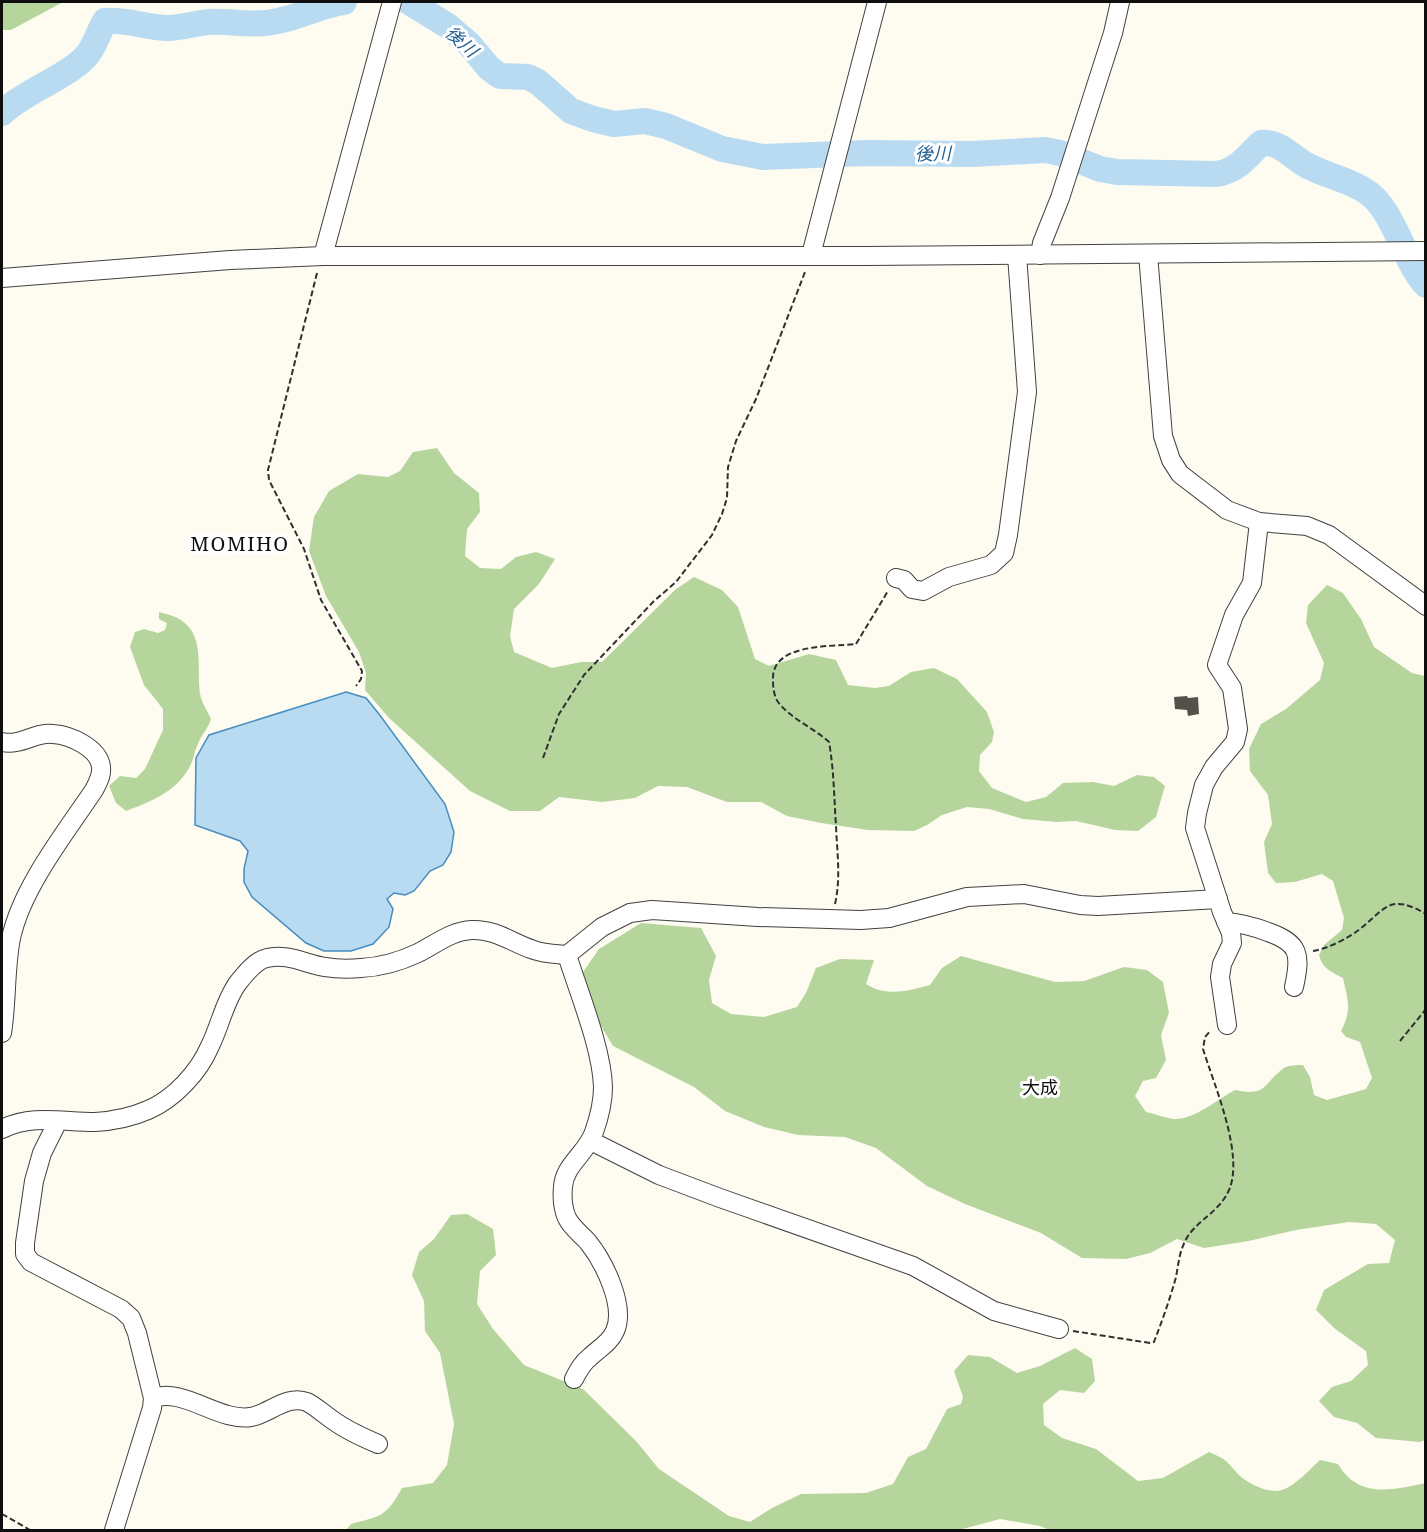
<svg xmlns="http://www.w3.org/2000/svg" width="1427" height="1532" font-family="'Noto Serif','Noto Sans JP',serif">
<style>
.forest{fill:#b5d59d}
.water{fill:#b9dbf1;stroke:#478dc2;stroke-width:1.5}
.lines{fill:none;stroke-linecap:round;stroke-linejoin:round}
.river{stroke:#b9dbf1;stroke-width:26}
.building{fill:#56504b}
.minor-casing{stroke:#414141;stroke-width:20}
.path{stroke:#303030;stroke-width:2;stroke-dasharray:6 3;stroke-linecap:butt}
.minor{stroke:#fff;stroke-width:18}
.labels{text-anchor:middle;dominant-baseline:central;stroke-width:6;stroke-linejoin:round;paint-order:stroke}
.water-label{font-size:18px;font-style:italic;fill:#226096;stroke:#fff}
.neighbourhood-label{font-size:18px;fill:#0e0e0e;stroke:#fff}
.quarter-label{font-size:20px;letter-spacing:1.5px;fill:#0e0e0e;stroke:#fff}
</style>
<rect width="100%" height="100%" fill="#fefcf1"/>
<!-- forest -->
<g class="forest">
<polygon points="3,2 63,2 11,30 2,30"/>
<polygon points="437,448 454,473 479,493 480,512 467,529 465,556 480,568 501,569 516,557 536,552 555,559 539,584 514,609 510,636 514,652 552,668 581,662 602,662 676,589 694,577 722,590 738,607 755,659 769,666 809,654 836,660 848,685 875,688 889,686 911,672 934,668 957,679 987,712 994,732 992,742 980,755 979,771 992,788 1026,802 1046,797 1063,783 1093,782 1114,786 1137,775 1154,777 1165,786 1156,817 1138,831 1115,830 1076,821 1057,822 1023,819 989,809 967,807 942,815 927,825 914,831 868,830 821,823 787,816 761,802 727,802 687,787 658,786 635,798 602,802 559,797 540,811 510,811 470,791 389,718 365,690 366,673 359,652 326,596 309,551 314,517 329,491 358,474 388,477 400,471 413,452"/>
<path d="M1327 585 1343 593 1361 619 1374 647 1412 673 1425 676V1440L1420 1442 1376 1438 1357 1423 1334 1417 1319 1401 1332 1387 1351 1381 1368 1365 1366 1351 1334 1328 1316 1310 1324 1290 1368 1264 1389 1263 1395 1240 1376 1224 1349 1222 1296 1230 1249 1241 1204 1248 1177 1239 1150 1253 1126 1259 1082 1258 1041 1233 965 1204 927 1186 876 1148 845 1137 798 1135 764 1127 725 1111 694 1087 613 1046 598 1021 583 972 599 949 641 923 701 928 716 956 709 980 712 1003 731 1014 764 1017 797 1007 806 993 816 968 840 959 874 960 866 984C886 997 908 991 930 985L942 968 961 956 1055 982 1084 981 1124 967 1147 970 1163 982 1169 1013 1161 1035 1166 1060 1156 1078 1143 1081 1135 1096 1146 1112C1155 1114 1165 1118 1174 1119 1194 1120 1218 1099 1235 1090 1268 1097 1262 1084 1284 1068 1289 1065 1297 1065 1303 1065L1310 1077 1314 1095 1327 1100 1366 1089 1372 1078 1360 1042 1346 1037 1341 1031C1352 1010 1348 1000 1343 978 1331 972 1322 968 1319 955L1324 945 1342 930 1344 918 1333 881 1322 874 1295 882 1276 883 1268 873 1264 842 1272 824 1268 795 1250 771 1249 749 1261 724 1286 709 1320 680 1324 663 1306 623 1308 605Z"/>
<path d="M159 612C166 614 175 616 181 620 207 637 195 673 201 698 203 705 208 712 211 719 208 729 201 735 198 744 195 750 194 756 192 762 180 790 153 801 126 811L116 803 109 786 120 776 136 778 145 769 163 730V709L144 685 130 647 135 632 144 629 158 633 165 630 167 623 159 619Z"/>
<path d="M467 1214 493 1229 496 1255 480 1271 477 1304 493 1329 524 1365 583 1389 636 1441 659 1469 729 1516 750 1522 772 1508 801 1494 866 1493 893 1484 908 1457 926 1449 947 1409 961 1404 963 1397 954 1371 968 1355 990 1357 1017 1373 1040 1366 1075 1348 1092 1359 1095 1381 1084 1393 1060 1390 1043 1404 1044 1425 1062 1438 1096 1449 1138 1481 1163 1478 1209 1452C1228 1460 1226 1461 1239 1475 1249 1484 1268 1494 1282 1490 1295 1486 1310 1469 1320 1460L1338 1464C1359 1499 1391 1490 1426 1483L1425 1530H1049L1040 1526 1000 1519 959 1530H346L351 1524C381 1516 386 1517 402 1488L433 1483 447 1465 454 1424 440 1353 425 1331 424 1301 412 1275 419 1252 434 1239 451 1215Z"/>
</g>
<!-- water -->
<polygon class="water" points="346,692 366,698 379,714 445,804 454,832 451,852 443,865 430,871 414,891 405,895 394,893 387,899 393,909 389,927 373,944 351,951 324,951 306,943 252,897 244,882 244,869 248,851 240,841 195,825 196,758 209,735"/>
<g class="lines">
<!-- river -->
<g class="river">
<path d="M409 2 448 26 469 44 489 68 500 76 528 77 538 82 571 111 593 119 614 124 645 121 666 126 722 149 763 157 866 153 973 154 1045 150 1060 153 1100 169 1117 172 1216 174C1236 172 1247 157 1261 143 1281 141 1292 158 1308 166 1327 176 1350 180 1367 192 1394 210 1403 260 1426 285"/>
<path d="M2 113C24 91 76 74 90 51 96 42 99 31 105 21 127 19 146 28 168 28 182 28 196 23 209 22 228 21 247 25 265 23 292 21 317 6 344 2"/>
</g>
</g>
<!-- building -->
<polygon class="building" points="1187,696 1188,698 1198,697 1199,714 1188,716 1187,710 1175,709 1174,697"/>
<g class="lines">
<!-- minor casing -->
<g class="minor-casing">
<g id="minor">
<polyline points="1148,254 1163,436 1171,460 1180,474 1227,510 1259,522 1307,526 1329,535 1426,606"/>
<polyline points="811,255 877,2"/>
<polyline points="1040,255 1042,243 1060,198 1113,33 1120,2"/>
<polyline points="323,256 392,2"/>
<polyline points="2,278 230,260 323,256 866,256 1426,251"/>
<polyline points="896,578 904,580 912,589 923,591 949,577 991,565 1004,553 1008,535 1027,392 1017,255"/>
<path d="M2 742C22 746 34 732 53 734 70 735 99 748 101 767 102 776 98 782 94 790 66 832 22 887 11 938 5 969 7 1002 2 1033"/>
<path d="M1226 922C1240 923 1255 927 1268 932 1300 943 1301 955 1294 987"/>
<path d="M567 955C579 993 602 1049 603 1087 603 1102 599 1118 594 1132 587 1153 564 1165 563 1187 562 1197 563 1209 567 1218 572 1228 581 1234 588 1242 604 1262 626 1306 615 1331 610 1343 598 1349 590 1357 582 1363 578 1371 574 1379"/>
<polyline points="1227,1025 1220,977 1222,964 1232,943 1231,933 1222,912 1195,828 1197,813 1204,785 1214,767 1235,742 1238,729 1232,688 1217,665 1234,615 1252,583 1259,522"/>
<polyline points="58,1121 42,1153 34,1181 25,1243 25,1254 31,1262 121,1309 131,1318 137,1333 153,1398 152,1408 114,1530"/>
<path d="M2 1129C32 1114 62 1122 95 1122 112 1121 132 1117 148 1110 174 1099 199 1072 210 1046 220 1026 224 1003 237 984 244 975 256 960 267 958 287 953 306 964 325 967 337 969 349 969 361 968 380 967 401 961 418 953 436 944 451 931 472 930 495 929 511 942 531 949 543 954 555 954 567 955L602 927 630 913 652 910 758 917 861 920 889 918 967 897 1024 894 1080 905 1098 906 1218 899"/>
<polyline points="591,1141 659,1175 720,1198 913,1266 994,1311 1059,1329"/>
<path d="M153 1398C183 1387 219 1422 251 1417 269 1414 287 1394 307 1402 317 1407 327 1417 337 1423 350 1432 364 1438 378 1444"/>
</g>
</g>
<!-- path -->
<g class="path">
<polyline points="317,273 268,470 269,480 304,549 321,600 362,671 361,679 356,686"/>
<polyline points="543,758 559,714 584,675 654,601 676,582 712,535 722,514 727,498 728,467 736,441 756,399 805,272"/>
<path d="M835 904C841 878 837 852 836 826 834 797 834 770 829 742 814 728 791 719 778 702 774 696 773 688 773 680 771 643 830 647 856 644L888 591"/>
<path d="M1313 951C1329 948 1347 939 1360 929 1386 908 1390 893 1426 914"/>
<polyline points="1400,1041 1426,1009"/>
<path d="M1073 1331 1150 1343 1154 1342C1162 1321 1170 1299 1176 1277 1178 1267 1179 1255 1183 1246 1191 1223 1216 1215 1227 1194 1247 1160 1214 1085 1203 1049L1205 1037 1211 1030"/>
<polyline points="2,1514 30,1530"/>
</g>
<!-- minor -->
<use href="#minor" class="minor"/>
</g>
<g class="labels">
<!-- water labels -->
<g class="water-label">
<text transform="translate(462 41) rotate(42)">後川</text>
<text transform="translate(933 153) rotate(-1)">後川</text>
</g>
<!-- neighbourhood labels -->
<g class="neighbourhood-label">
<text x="1040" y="1087">大成</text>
</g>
<!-- quarter labels -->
<g class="quarter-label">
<text x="240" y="543">MOMIHO</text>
</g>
</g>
<!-- border -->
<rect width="1427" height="1532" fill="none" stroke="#0e0e0e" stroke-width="6"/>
</svg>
